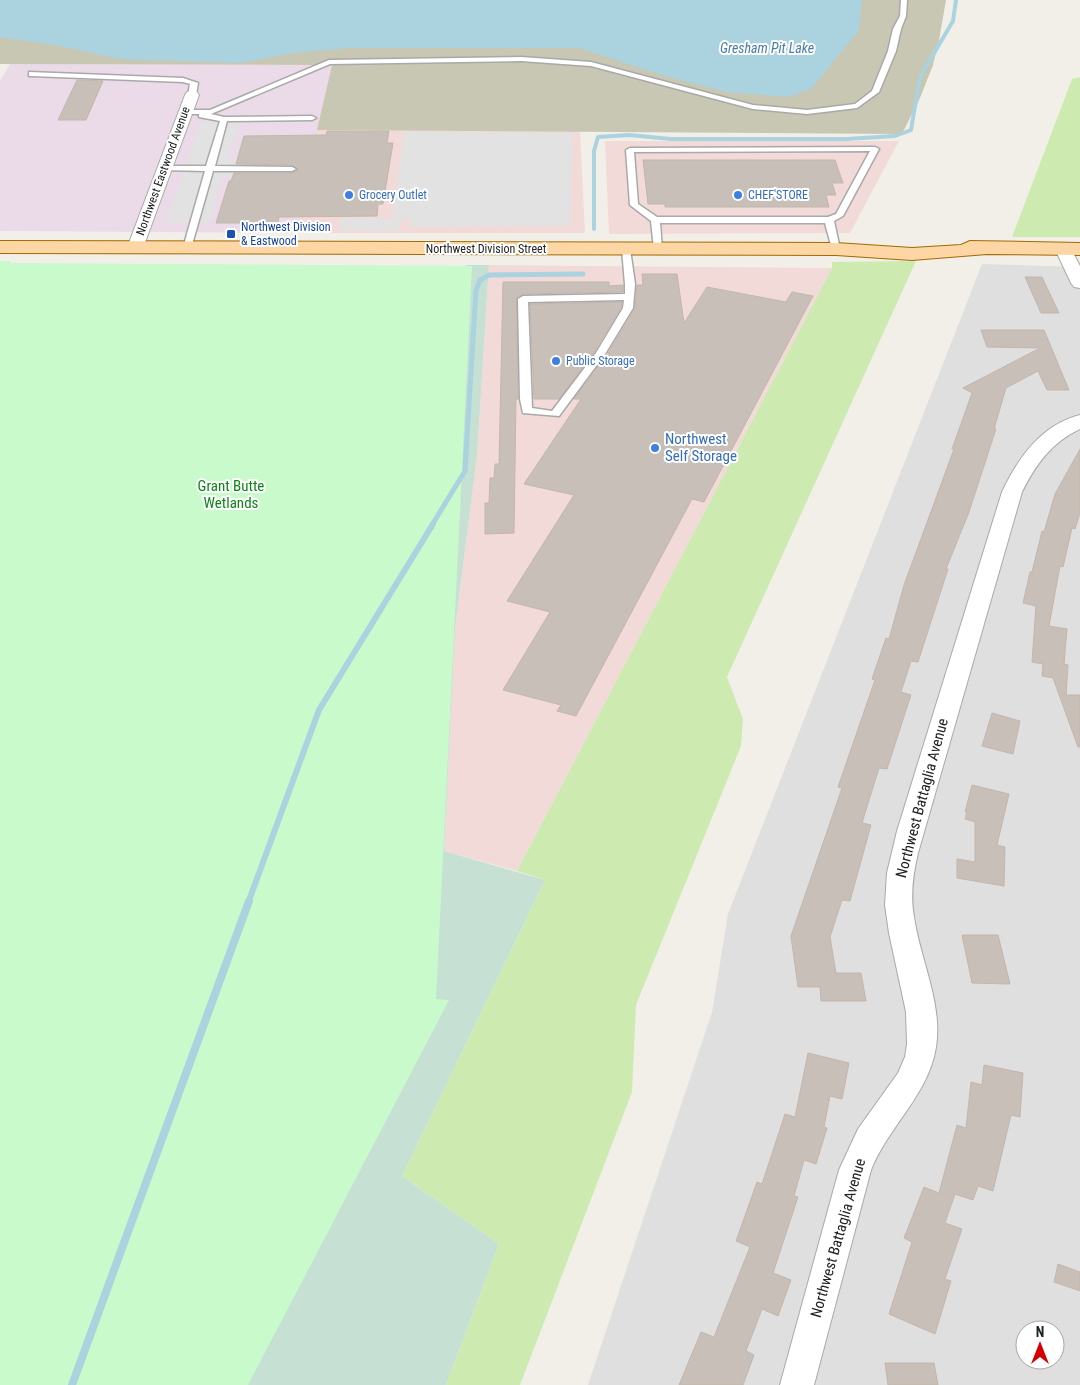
<svg xmlns="http://www.w3.org/2000/svg" width="1080" height="1385" font-family="'Roboto Condensed',sans-serif">
<style>
.residential{fill:#e0dfdf;fill-rule:evenodd}
.commercial{fill:#f2dad9}
.industrial{fill:#ebdbe8}
.construction{fill:#c7c7b4}
.grass{fill:#cdebb0}
.wetland{fill:#c6e0d4}
.park{fill:#c8facc}
.parking{fill:#e2e2e2}
.water{fill:#aad3df}
.lines{fill:none;stroke-linecap:round;stroke-linejoin:round}
.stream-far3{stroke:#aad3df;stroke-width:4}
.stream-far2{stroke:#aad3df;stroke-width:5}
.stream-far1{stroke:#aad3df;stroke-width:6}
.stream{stroke:#aad3df;stroke-width:8}
.building{fill:#c7bfb8;stroke:#c4b6ab}
.service-casing{stroke:#a9a9a9;stroke-width:3}
.minor-casing{stroke:#a9a9a9;stroke-width:2}
.primary-casing{stroke:#a06b00;stroke-width:2}
.service{fill:#fff;fill-rule:evenodd}
.minor{fill:#fff;fill-rule:evenodd}
.primary{fill:#fcd6a4;fill-rule:evenodd}
.shop-dot{fill:#3f7fe0;stroke:#fff;stroke-width:2}
.transit-dot{fill:#1a4fb4;stroke:#fff;stroke-width:2}
.labels{text-anchor:middle;dominant-baseline:central;stroke-width:4;stroke-linejoin:round;paint-order:stroke}
.far-street-label{font-size:12px;fill:#222;stroke:#fff}
.far-shop-label{font-size:12px;fill:#366cbe;stroke:#fff;text-anchor:start}
.far-transit-label{font-size:12px;fill:#164399;stroke:#fff;text-anchor:start}
.far-water-label{font-size:14px;font-style:italic;fill:#4a7aab;stroke:#fff}
.shop-label{font-size:15px;fill:#366cbe;stroke:#fff;text-anchor:start}
.park-label{font-size:15px;fill:#0c8416;stroke:#fff}
.street-label{font-size:15px;fill:#222;stroke:#fff}
</style>
<rect width="100%" height="100%" fill="#f2efe9"/>
<!-- residential -->
<path class="residential" d="M982 264 1080 267V1385H588L712 1012 728 914ZM1025 1330H1055V1360H1025Z"/>
<!-- commercial -->
<g class="commercial">
<polygon points="317,130 580,131 585,233 295,233"/>
<polygon points="605,141 899,141 850,233 609,234"/>
<polygon points="489,265 832,268 517,871 444,851 455,628 477,456"/>
</g>
<!-- industrial -->
<polygon class="industrial" points="10,64 332,65 295,233 0,231 0,81"/>
<!-- construction -->
<polygon class="construction" points="0,0 946,0 939,40 933,65 920,98 902,134 317,130 332,65 0,64"/>
<!-- grass -->
<g class="grass">
<polygon points="1080,77 1080,237 1012,237 1072,79"/>
<polygon points="916,261 727,677 743,719 741,746 636,1005 632,1092 520,1385 446,1385 499,1244 402,1176 545,880 517,871 832,268 832,262"/>
</g>
<!-- wetland -->
<polygon class="wetland" points="466,265 489,265 477,456 455,628 444,851 545,880 402,1176 499,1244 446,1385 0,1385 446,330"/>
<!-- park -->
<polygon class="park" points="0,261 11,261 10,263 472,266 436,999 449,1000 248,1385 0,1385"/>
<!-- parking -->
<g class="parking">
<polygon points="201,121 239,121 228,159 298,158 296,164 292,165 289,177 221,177 210,222 166,223"/>
<polygon points="404,132 572,133 571,226 410,227 409,217 403,218 398,231 339,230 342,218 392,219"/>
</g>
<!-- water -->
<polygon class="water" points="0,0 862,0 859,30 811,89 788,97 727,92 665,76 580,48 349,48 293,53 240,63 120,59 60,46 0,37"/>
<g class="lines">
<!-- stream-far3 -->
<polyline class="stream-far3" points="594,229 594,151 598,137 629,135 671,139 847,139 895,136 911,130 920,77 953,21 956,0"/>
<!-- stream-far2 -->
<polyline class="stream-far2" points="432,525 465,471 476,290 480,280 489,275 583,274"/>
<!-- stream-far1 -->
<polyline class="stream-far1" points="248,903 319,710 433,524"/>
<!-- stream -->
<polyline class="stream" points="72,1385 249,901"/>
</g>
<!-- building -->
<g class="building">
<polygon points="77,80 103,81 86,120 58,120"/>
<polygon points="327,131 389,131 387,143 393,143 383,204 378,204 377,216 279,217 278,223 216,223 229,181 231,181 234,173 292,173 298,170 292,165 236,164 244,136 326,135"/>
<polygon points="643,160 835,160 843,183 832,183 836,195 826,195 829,207 665,207 665,204 648,204"/>
<polygon points="642,274 677,274 684,323 707,287 786,302 792,292 813,296 704,502 692,499 576,716 557,711 561,705 503,690 550,612 507,601 574,495 524,484 581,399 574,399 607,355 635,309 637,285 643,285"/>
<polygon points="1025,277 1042,277 1059,313 1041,313"/>
<polygon points="503,282 609,282 609,286 623,285 623,292 523,294 517,297 518,399 516,399 514,533 485,534 485,503 489,503 490,478 494,478 495,464 499,464"/>
<polygon points="622,302 621,307 594,352 559,399 534,399 530,304"/>
<polygon points="981,330 1044,330 1069,390 1047,390 1038,371 1006,388 994,429 996,429 969,512 946,569 948,569 918,662 911,661 901,692 911,695 887,769 879,768 862,823 871,825 850,901 842,900 830,937 836,973 861,973 866,1001 821,1001 820,987 798,987 791,936 842,788 838,787 875,680 872,679 886,638 889,639 904,585 954,449 952,449 972,393 963,388 1040,348 987,347"/>
<polygon points="1080,449 1080,513 1075,529 1072,528 1063,567 1060,566 1049,626 1067,629 1064,664 1068,665 1066,695 1080,695 1080,747 1078,747 1053,678 1042,676 1043,664 1032,662 1036,606 1023,603 1030,572 1032,572 1042,531 1044,532 1055,494"/>
<polygon points="992,713 1020,721 1013,754 982,746"/>
<polygon points="972,785 1009,794 997,845 1005,847 1004,886 957,878 957,859 975,862 975,822 965,819 967,812 965,812"/>
<polygon points="962,935 998,935 1010,984 972,983"/>
<polygon points="808,1053 849,1063 842,1099 830,1096 824,1127 827,1128 816,1164 804,1160 794,1196 798,1197 773,1273 791,1280 778,1316 762,1309 746,1351 754,1355 743,1385 679,1385 701,1332 714,1337 750,1247 736,1241 757,1182 762,1184 785,1114 795,1117"/>
<polygon points="984,1065 1023,1073 1020,1117 1011,1115 993,1191 978,1186 973,1200 955,1194 945,1223 962,1229 945,1279 951,1281 935,1334 889,1314 912,1242 904,1238 924,1187 939,1193 957,1125 966,1128 971,1082 982,1085"/>
<polygon points="1058,1264 1080,1272 1080,1291 1054,1282"/>
<polygon points="885,1363 934,1363 938,1385 888,1385"/>
</g>
<g class="lines">
<!-- service casing -->
<g class="service-casing">
<g id="service">
<polygon points="901,0 907,0 906,16 901,29 896,51 879,92 857,108 807,114 753,109 591,66 521,61 330,64 211,114 224,117 312,116 316,118 312,120 227,121 215,166 292,167 296,169 292,171 213,171 191,248 187,251 183,248 205,171 164,170 160,168 164,166 206,166 220,121 199,117 199,114 182,114 182,110 210,110 329,60 521,57 591,62 753,105 807,110 855,104 872,91 888,51 893,29 900,16"/>
<polygon points="29,72 183,78 198,83 196,95 192,97 188,95 190,84 183,82 32,76 29,76"/>
<path d="M875 147 879 149 843 216 834 221 840 249 836 252 832 249 825 223H660L662 249 658 252 654 249 651 221 630 205 626 150 630 148ZM870 151 836 214 828 217H657L638 204 634 152Z"/>
<path d="M626 246 630 249 635 284 633 308 605 354 559 416 523 413 520 399 518 299 523 296 625 294V284L622 249ZM624 300 623 308 596 353 552 411 532 408 528 302Z"/>
</g>
</g>
<!-- minor casing -->
<g class="minor-casing">
<g id="minor">
<polygon points="192,91 197,92 199,95 143,248 141,252 129,252 127,248 185,95 187,92"/>
<polygon points="1063,244 1069,245 1080,266 1080,288 1074,287 1071,283 1055,249 1057,245"/>
<path d="M1080 415V429C1051 443 1036 464 1022 492L918 853C913 874 910 895 914 917 920 959 943 1004 936 1047 929 1094 888 1127 871 1170L814 1385H780L839 1170 858 1129 898 1073 905 1057 907 1044 906 1012 889 933 885 905 887 873 897 831 1002 492C1018 458 1041 425 1080 415Z"/>
</g>
</g>
<!-- primary casing -->
<g class="primary-casing">
<polygon id="primary" points="0,241 836,243 912,248 961,245 970,241 1080,243 1080,255 987,254 912,260 836,255 0,253"/>
</g>
<!-- service -->
<use href="#service" class="service"/>
<!-- minor -->
<use href="#minor" class="minor"/>
<!-- primary -->
<use href="#primary" class="primary"/>
</g>
<!-- markers -->
<g class="shop-dot">
<circle cx="349" cy="195" r="5"/>
<circle cx="738" cy="195" r="5"/>
<circle cx="556" cy="361" r="5"/>
<circle cx="655" cy="448" r="5"/>
</g>
<rect class="transit-dot" x="226" y="229" width="10" height="10" rx="2.5"/>
<g class="labels">
<!-- far-street labels -->
<g class="far-street-label">
<text transform="translate(163 171) rotate(-70)">Northwest Eastwood Avenue</text>
<text x="486" y="249">Northwest Division Street</text>
</g>
<!-- far-shop labels -->
<g class="far-shop-label">
<text x="359" y="195">Grocery Outlet</text>
<text x="748" y="195">CHEF'STORE</text>
<text x="566" y="361">Public Storage</text>
</g>
<!-- far-transit labels -->
<g class="far-transit-label">
<text x="241" y="227">Northwest Division<tspan x="241" dy="14">&amp; Eastwood</tspan></text>
</g>
<!-- far-water labels -->
<g class="far-water-label">
<text x="767" y="48">Gresham Pit Lake</text>
</g>
<!-- shop labels -->
<g class="shop-label">
<text x="665" y="439">Northwest<tspan x="665" dy="17">Self Storage</tspan></text>
</g>
<!-- park labels -->
<g class="park-label">
<text x="231" y="486">Grant Butte<tspan x="231" dy="17">Wetlands</tspan></text>
</g>
<!-- street labels -->
<g class="street-label">
<text transform="translate(922 798) rotate(-75)">Northwest Battaglia Avenue</text>
<text transform="translate(838 1238) rotate(-74)">Northwest Battaglia Avenue</text>
</g>
</g>
<!-- north arrow -->
<g transform="translate(1040 1345)"><circle r="24" fill="#ffffff" stroke="#a7a7a7"/>
<path d="M0-4L9 19L0 12L-9 19Z" fill="#d40000"/>
<text y="-8" font-size="14" font-weight="bold" text-anchor="middle" fill="#222222">N</text>
</g>
</svg>
